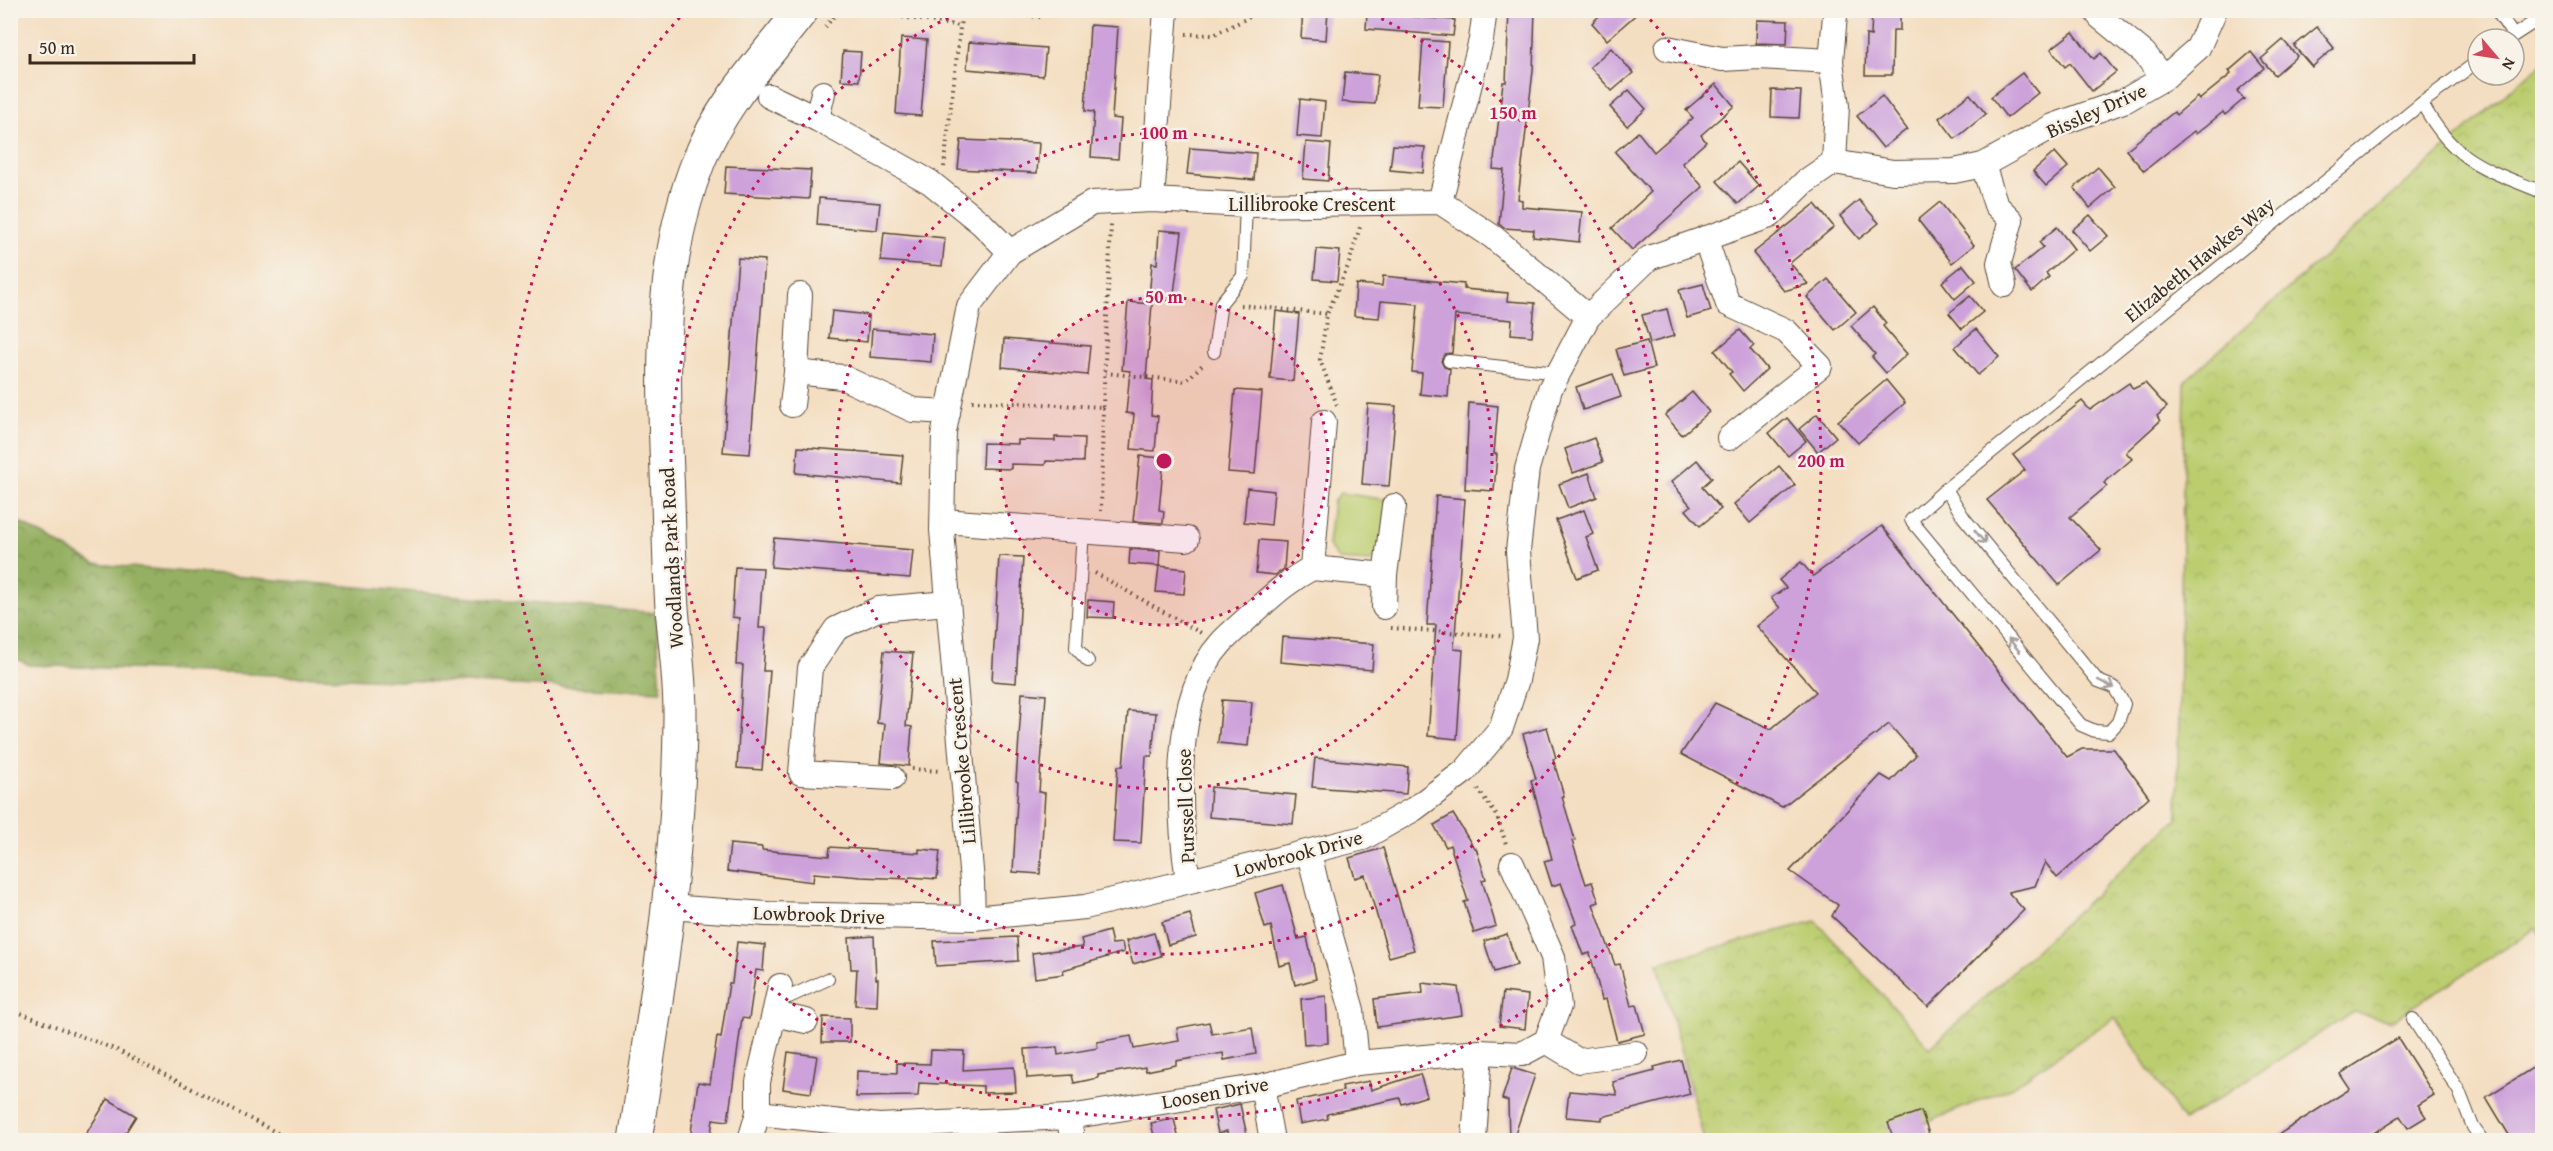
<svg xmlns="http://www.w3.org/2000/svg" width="2553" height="1151" font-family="'Gentium Book Plus',serif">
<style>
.grass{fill:#bccd70;stroke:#7c7c47;stroke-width:1.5}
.forest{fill:url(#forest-crowns);stroke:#686d40;stroke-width:1.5}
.park{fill:url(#park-crowns);stroke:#7c7c47;stroke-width:1.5}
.building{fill:#cda2db}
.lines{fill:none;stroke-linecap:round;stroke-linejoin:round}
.lane-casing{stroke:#574536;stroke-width:14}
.street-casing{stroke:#574536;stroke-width:26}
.secondary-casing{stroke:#574536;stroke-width:35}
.path{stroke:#574536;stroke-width:4;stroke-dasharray:1.5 4.5;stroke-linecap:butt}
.lane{stroke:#fff;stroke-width:12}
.street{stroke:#fff;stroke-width:24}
.secondary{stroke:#fff;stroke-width:33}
.oneway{stroke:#a79f9a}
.ring{fill:none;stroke:#c2185b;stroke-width:3;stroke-dasharray:3 6}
.labels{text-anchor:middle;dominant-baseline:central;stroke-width:5;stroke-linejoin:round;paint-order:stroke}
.street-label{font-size:20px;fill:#3b2a1e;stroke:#f7f3e8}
.centre{fill:#c2185b;stroke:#f7f3e8;stroke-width:3}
.ring-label{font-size:18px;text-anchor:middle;font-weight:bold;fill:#c2185b;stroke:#f7f3e8;stroke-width:5;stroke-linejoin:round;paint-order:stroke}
</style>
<defs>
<pattern id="forest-crowns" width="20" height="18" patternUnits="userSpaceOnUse" patternTransform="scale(1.5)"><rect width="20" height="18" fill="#95b062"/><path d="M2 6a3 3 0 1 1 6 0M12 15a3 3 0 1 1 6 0" fill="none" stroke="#7b8f50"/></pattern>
<pattern id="park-crowns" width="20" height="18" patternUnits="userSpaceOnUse" patternTransform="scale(1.5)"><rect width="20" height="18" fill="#bccd70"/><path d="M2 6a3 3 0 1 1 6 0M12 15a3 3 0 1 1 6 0" fill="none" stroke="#a2b061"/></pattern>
</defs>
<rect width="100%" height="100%" fill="#f7f3e8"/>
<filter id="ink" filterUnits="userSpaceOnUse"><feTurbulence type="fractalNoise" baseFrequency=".0167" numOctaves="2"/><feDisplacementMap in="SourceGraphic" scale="12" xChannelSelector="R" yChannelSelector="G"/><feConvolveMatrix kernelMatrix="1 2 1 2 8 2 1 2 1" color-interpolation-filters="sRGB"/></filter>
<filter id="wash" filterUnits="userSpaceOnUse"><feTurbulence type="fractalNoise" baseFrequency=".008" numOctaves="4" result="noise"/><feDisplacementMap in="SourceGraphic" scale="24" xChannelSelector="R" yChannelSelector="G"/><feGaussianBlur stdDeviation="1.35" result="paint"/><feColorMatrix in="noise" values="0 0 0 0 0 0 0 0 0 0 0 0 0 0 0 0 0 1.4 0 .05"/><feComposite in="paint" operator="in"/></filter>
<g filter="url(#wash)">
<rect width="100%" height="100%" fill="#f4dec1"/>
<!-- grass -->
<polygon class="grass" points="1340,493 1388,500 1382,548 1370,562 1339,560 1328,545 1333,502"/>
<!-- forest -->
<polygon class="forest" points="11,518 95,564 656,613 661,691 29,665 11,656"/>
<!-- park -->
<polygon class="park" points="2542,64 2542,939 2536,928 2391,1021 2353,1012 2183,1121 2115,1017 2012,1087 1897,1135 1899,1140 1704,1140 1658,963 1816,921 1930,1048 2177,819 2185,381 2519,82"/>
<g id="blocks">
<!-- building -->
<g class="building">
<polygon points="1303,10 1328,10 1326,40 1301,38"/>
<polygon points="1509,10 1535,10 1533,71 1518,199 1522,200 1522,207 1582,212 1579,242 1533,237 1534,230 1504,228 1499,224 1504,170 1493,169 1503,82 1506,82"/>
<polygon points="1605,10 1641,10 1607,40 1592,23"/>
<polygon points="1872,10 1900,10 1900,30 1893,30 1892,75 1865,75 1866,35 1871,36"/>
<polygon points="1367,13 1455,20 1453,36 1366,29"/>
<polygon points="1757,20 1788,21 1787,44 1756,43"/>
<polygon points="1090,25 1118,27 1112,118 1121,119 1118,159 1091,157 1094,112 1085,111"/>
<polygon points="2317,27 2334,48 2312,67 2294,46"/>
<polygon points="2073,32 2094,59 2101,53 2116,72 2092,91 2070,63 2065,67 2051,49"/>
<polygon points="901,38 927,40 921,116 896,114"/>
<polygon points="1423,40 1448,42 1443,107 1418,106"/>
<polygon points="2283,40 2297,56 2275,75 2261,59"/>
<polygon points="969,42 1046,48 1043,76 967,69"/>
<polygon points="1611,48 1633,73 1612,91 1590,67"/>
<polygon points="843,51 861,52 859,81 841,80"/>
<polygon points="2251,52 2264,68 2237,91 2244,99 2225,115 2223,112 2196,134 2194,131 2144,171 2126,150 2174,112 2176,115 2197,97 2199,100 2231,74 2229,71"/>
<polygon points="1345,72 1378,75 1375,104 1342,102"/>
<polygon points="2022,73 2038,93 2007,118 1991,97"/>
<polygon points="1716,84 1734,106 1701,135 1706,142 1682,163 1703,187 1632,250 1612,228 1651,192 1615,152 1638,132 1654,152 1693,118 1686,110"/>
<polygon points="1629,90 1646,109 1627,126 1610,107"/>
<polygon points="1772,90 1801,91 1799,118 1771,117"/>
<polygon points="1970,94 1986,114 1955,139 1939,118"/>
<polygon points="1882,96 1907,129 1883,148 1857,116"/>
<polygon points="1300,99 1325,102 1322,138 1297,136"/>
<polygon points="961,140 1039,143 1037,173 958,169"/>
<polygon points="1306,142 1331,144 1328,181 1303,179"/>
<polygon points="1393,145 1425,147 1423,173 1390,170"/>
<polygon points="1190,148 1256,153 1254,180 1187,174"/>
<polygon points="2055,152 2068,167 2046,186 2033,171"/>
<polygon points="1738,162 1759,186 1738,204 1717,181"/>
<polygon points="726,166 811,170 809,199 724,194"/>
<polygon points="2098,167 2115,187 2090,208 2074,188"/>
<polygon points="819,198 880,203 877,230 817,225"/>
<polygon points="1859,200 1879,223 1859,239 1840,216"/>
<polygon points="1940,202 1974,245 1952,263 1918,220"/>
<polygon points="1815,204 1834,227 1790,263 1808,284 1784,291 1753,253"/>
<polygon points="2090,215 2108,236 2090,251 2072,230"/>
<polygon points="2057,227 2074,249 2046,273 2049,277 2032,292 2015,270 2043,247 2039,242"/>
<polygon points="1159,230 1182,232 1173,301 1149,299 1152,263 1157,264"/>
<polygon points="884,232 945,238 942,266 881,261"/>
<polygon points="1317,249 1340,251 1337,281 1314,279"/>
<polygon points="738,258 765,260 750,454 723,452"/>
<polygon points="1963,265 1976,281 1955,299 1942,282"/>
<polygon points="1383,276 1464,284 1464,289 1508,293 1507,301 1535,303 1532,336 1511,334 1512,320 1455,315 1452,353 1445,354 1441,361 1444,367 1450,369 1448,397 1420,394 1422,373 1412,372 1418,304 1381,301 1379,318 1354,316 1356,284 1382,286"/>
<polygon points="1828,279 1856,312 1835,330 1807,297"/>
<polygon points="1703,284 1711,311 1687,318 1679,290"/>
<polygon points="1970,296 1983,312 1962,329 1949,313"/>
<polygon points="1128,302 1152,304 1146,379 1153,380 1151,415 1158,416 1155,451 1131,449 1134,414 1126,413 1130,371 1122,370"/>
<polygon points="1873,307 1886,323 1883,326 1907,354 1886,373 1872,357 1875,354 1851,326"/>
<polygon points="1667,309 1674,336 1650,343 1642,315"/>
<polygon points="832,311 869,315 867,342 829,338"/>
<polygon points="1276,311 1299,314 1293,381 1270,379"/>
<polygon points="872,329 933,334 931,362 870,357"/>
<polygon points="1976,329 1999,357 1978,375 1955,347"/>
<polygon points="1740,330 1754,346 1750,349 1767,369 1743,391 1729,374 1732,372 1715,351"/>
<polygon points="1004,339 1090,346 1087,375 1002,367"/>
<polygon points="1647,341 1654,368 1624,376 1616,349"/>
<polygon points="1613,374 1621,397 1583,410 1576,387"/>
<polygon points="1886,380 1905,403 1858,443 1838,421"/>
<polygon points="2129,383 2133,389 2145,383 2167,407 2157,416 2160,421 2126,452 2132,459 2104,483 2107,486 2070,517 2101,550 2059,585 1987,500 2025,470 2013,455 2082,401 2090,410"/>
<polygon points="1235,390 1262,392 1255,474 1228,472"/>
<polygon points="1692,392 1709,412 1682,435 1665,415"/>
<polygon points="1469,403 1498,406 1494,454 1497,454 1494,491 1465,489"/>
<polygon points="1368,404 1396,406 1389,486 1362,484"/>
<polygon points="1817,414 1836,437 1818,452 1799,429"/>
<polygon points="1787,418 1806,441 1788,456 1769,433"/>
<polygon points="1055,437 1084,438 1083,462 1046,461 1045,465 1011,464 1011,469 982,468 983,443 1018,444 1018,440 1055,441"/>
<polygon points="1594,438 1603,462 1573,473 1565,449"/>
<polygon points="798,447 903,455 900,483 796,473"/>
<polygon points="1140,456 1164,458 1159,510 1164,511 1163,523 1133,521"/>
<polygon points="1697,460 1712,478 1702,487 1721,509 1700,526 1686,510 1691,506 1671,482"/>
<polygon points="1779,466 1795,485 1750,523 1734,504"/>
<polygon points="1589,473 1597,497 1568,508 1559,484"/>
<polygon points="1247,488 1274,491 1271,525 1244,522"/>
<polygon points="1436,496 1465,499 1454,649 1463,650 1457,739 1428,736 1436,625 1427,625"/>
<polygon points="1584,510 1593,534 1586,537 1598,570 1577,578 1556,520"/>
<polygon points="1882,526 2067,757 2082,749 2114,749 2149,797 2057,878 2045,862 2035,886 2008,892 2024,910 1928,1007 1832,916 1838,905 1790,871 1881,775 1891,781 1916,755 1889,724 1782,807 1681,754 1715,703 1771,729 1816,692 1757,626 1780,608 1771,598 1786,588 1779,580 1801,562 1813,576"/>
<polygon points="774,538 913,550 910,578 771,567"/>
<polygon points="1259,540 1286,542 1284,569 1275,575 1256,573"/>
<polygon points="1130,549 1160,551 1159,566 1129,564"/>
<polygon points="999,556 1023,557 1016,683 992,681"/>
<polygon points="1159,566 1186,569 1184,594 1156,592"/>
<polygon points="735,567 763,568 759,628 766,628 763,671 770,671 762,770 737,768 743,665 736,665 739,618 732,617"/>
<polygon points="1088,600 1114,602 1113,618 1087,617"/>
<polygon points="1282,637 1374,644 1372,670 1280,662"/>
<polygon points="884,651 913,653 906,726 912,727 909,766 881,763 885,724 877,723"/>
<polygon points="1022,693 1046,695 1039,792 1045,793 1040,874 1013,872 1018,782 1016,781"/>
<polygon points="1222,700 1252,702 1248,746 1218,743"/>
<polygon points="1128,711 1156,713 1152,756 1146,756 1141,843 1113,842 1118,766 1123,766"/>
<polygon points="1547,727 1556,758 1553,759 1564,796 1562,797 1575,840 1572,841 1586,884 1592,882 1599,902 1593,904 1615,965 1620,964 1631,1006 1637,1005 1645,1034 1617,1041 1606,999 1602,1000 1590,953 1583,955 1572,925 1576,923 1561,883 1552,886 1544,861 1552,859 1531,780 1536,779 1523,734"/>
<polygon points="1315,758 1408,767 1406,794 1312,787"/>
<polygon points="1211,787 1296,795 1293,824 1209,817"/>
<polygon points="1453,814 1474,848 1476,848 1486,879 1482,880 1496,926 1474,933 1464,902 1468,901 1450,845 1446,847 1434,825"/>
<polygon points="730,844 762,847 762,850 829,856 830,847 919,853 919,849 940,851 937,879 910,877 909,879 861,877 814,873 813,882 727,871"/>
<polygon points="1383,848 1414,950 1389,957 1365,875 1355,878 1349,858"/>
<polygon points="1283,885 1298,939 1307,937 1316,979 1295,985 1290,963 1279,966 1271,926 1265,928 1255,893"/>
<polygon points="1190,914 1196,937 1168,945 1162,922"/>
<polygon points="1109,931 1112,944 1122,943 1124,952 1063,970 1064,974 1035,978 1032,953 1083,947 1081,939"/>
<polygon points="1154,933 1161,956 1133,964 1126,941"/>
<polygon points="1507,934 1517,965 1494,972 1484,941"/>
<polygon points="874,936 876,979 878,979 877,1006 855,1005 857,969 851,969 849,938"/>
<polygon points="1017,937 1018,961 936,966 934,941"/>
<polygon points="737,942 765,945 763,971 756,970 749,1019 742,1018 728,1121 713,1119 710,1140 690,1140 698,1082 710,1084 717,1037 721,1038 729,983 732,983"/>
<polygon points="1422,983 1458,987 1462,1015 1377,1027 1374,999 1423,993"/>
<polygon points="1503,992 1528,995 1525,1029 1499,1026"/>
<polygon points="1326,996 1328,1043 1304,1045 1301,999"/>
<polygon points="823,1017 850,1018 850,1042 822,1042"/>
<polygon points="1209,1022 1212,1034 1252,1027 1256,1054 1224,1060 1223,1053 1176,1061 1176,1065 1146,1071 1145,1067 1098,1075 1098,1078 1074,1083 1072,1075 1027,1078 1025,1049 1057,1047 1058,1055 1098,1048 1097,1042 1131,1036 1134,1049 1179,1041 1177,1028"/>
<polygon points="2398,1038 2434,1095 2418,1105 2426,1117 2408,1128 2400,1116 2363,1140 2270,1140 2350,1089 2340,1074"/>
<polygon points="931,1050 964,1051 963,1070 1014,1067 1016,1092 983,1093 983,1086 919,1083 918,1096 856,1097 857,1071 897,1073 897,1063 930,1064"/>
<polygon points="788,1052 817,1056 811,1093 783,1089"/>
<polygon points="1681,1060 1690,1094 1602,1117 1602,1120 1566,1117 1569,1091 1617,1095 1613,1082 1655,1071 1654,1067"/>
<polygon points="2534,1067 2542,1082 2542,1140 2512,1140 2486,1097"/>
<polygon points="1512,1068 1535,1075 1513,1140 1509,1140 1508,1101 1502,1099"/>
<polygon points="1420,1074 1427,1096 1402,1104 1400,1098 1327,1114 1328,1119 1300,1124 1296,1101 1343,1091 1342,1086 1369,1081 1371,1090"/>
<polygon points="108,1099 136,1116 121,1140 82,1140"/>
<polygon points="1240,1104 1248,1140 1229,1140 1227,1131 1218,1133 1213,1110"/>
<polygon points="1921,1111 1931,1140 1894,1140 1888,1123"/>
<polygon points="1174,1119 1179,1140 1155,1140 1151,1123"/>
</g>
</g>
</g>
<g filter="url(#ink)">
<use href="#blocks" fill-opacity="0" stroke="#574536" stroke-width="1.5"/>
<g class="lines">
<!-- lane casing -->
<g class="lane-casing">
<g id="lane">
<polyline points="2497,11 2513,35"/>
<polyline points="2508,39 2542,17"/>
<path d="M2422 103C2454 162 2483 168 2542 192"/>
<polyline points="1214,352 1221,303 1243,276 1246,205"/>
<polyline points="1449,361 1558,373"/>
<polyline points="1946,489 1964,518 2098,681 2114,687 2124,704 2118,722 2109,732 2095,731 2081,725 1911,520 1946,489 2422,103 2478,61"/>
<polyline points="1083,530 1076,648 1088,661"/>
<polyline points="778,998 789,997 828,979"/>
<polyline points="2413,1019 2459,1091 2473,1127 2482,1140"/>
</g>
</g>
<!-- street casing -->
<g class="street-casing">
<g id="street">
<polyline points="2095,10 2100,17 2144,53 2164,78"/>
<polyline points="1667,48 1722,59 1758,57 1831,61"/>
<polyline points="769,96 817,119 930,182 982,224 1010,252"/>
<polyline points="817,119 823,93"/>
<polyline points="1834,162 1893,172 1954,171 1983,165 2053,126 2126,100 2164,78 2198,48 2215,10"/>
<polyline points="1834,162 1837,106 1831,61 1835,15"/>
<polyline points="1983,165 1996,205 2011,220 1999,263 2004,285"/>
<polyline points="1152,200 1166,10"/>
<polyline points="1440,202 1481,40 1485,10"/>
<polyline points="1705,238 1728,304 1786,331 1820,366 1729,438"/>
<polyline points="796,372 842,377 913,410 948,412"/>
<polyline points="792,405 796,372 800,295"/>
<polyline points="943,521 1187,539"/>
<polyline points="1312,568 1385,575"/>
<polyline points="1384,607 1385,575 1394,506"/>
<polyline points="892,778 801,773 810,668 836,629 878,609 948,603"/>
<polyline points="1309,853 1318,891 1352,1010 1357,1063"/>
<path d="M1188 881C1178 812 1171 698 1221 643 1231 632 1243 623 1254 612 1273 595 1289 580 1312 568L1324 422"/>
<polyline points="668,907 767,914 973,918 1085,907 1363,838 1414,809 1465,771 1501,728 1517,680 1525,638 1518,551 1527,469 1550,389 1588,317 1649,258 1770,216 1805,182 1834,162"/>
<polyline points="973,918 972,882 942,530 944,432 969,306 1010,252 1092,203 1152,200 1246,205 1440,202 1493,237 1588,317"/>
<polyline points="780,986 774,1014 806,1021"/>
<polyline points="1546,1041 1579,1061 1636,1053"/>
<polyline points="1262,1086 1272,1140"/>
<polyline points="758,1113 879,1126 1069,1117 1262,1086 1357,1063 1480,1052 1522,1054 1546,1041 1559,1006 1553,957 1512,864"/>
<polyline points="1069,1117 1072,1140"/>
<polyline points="750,1140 758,1113 758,1082 774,1014"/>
<polyline points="1474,1140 1480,1052"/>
</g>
</g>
<!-- secondary casing -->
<g class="secondary-casing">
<path id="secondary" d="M635 1140C657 1000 680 857 680 714 680 679 675 643 672 608 669 564 669 518 667 473 663 369 659 259 699 160 722 102 765 58 802 10"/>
</g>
<!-- path -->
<g class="path">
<polyline points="855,10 961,26"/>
<polyline points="825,27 835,15 851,10"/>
<polyline points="1186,34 1213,35 1264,10"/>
<polyline points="944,167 962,11 1041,17 1041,10"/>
<polyline points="1241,305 1327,314"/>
<polyline points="1105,373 1186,381 1203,364"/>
<polyline points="972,401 1103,407 1101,511"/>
<polyline points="1337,405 1320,360 1327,314 1348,266 1361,224"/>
<polyline points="1103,407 1111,225"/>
<polyline points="1095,573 1201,633"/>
<polyline points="1391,628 1503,636"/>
<polyline points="912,769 940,771"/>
<polyline points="1478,789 1497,816 1506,844"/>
<polyline points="10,1009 117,1050 291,1140"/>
</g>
<!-- lane -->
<use href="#lane" class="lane"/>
<!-- street -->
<use href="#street" class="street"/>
<!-- secondary -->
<use href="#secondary" class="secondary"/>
</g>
<!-- one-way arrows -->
<defs><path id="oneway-shaft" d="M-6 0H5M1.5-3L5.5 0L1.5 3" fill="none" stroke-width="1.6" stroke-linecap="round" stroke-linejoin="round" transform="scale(1.5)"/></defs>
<g class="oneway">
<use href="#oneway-shaft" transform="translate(1980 537) rotate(51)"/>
<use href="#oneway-shaft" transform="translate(2014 645) rotate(-130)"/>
<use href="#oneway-shaft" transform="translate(2106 684) rotate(27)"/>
</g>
</g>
<!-- distance rings -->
<circle cx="1164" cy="461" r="164" fill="#c2185b" fill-opacity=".12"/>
<g class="ring">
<circle cx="1164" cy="461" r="164"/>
<circle cx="1164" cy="461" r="328"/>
<path d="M1365 11A493 493 0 1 1 963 11"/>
<path d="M1644 13A657 657 0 1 1 684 13"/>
</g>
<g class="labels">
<!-- street labels -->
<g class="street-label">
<text transform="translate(2096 110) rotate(-24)">Bissley Drive</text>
<text x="1312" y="203">Lillibrooke Crescent</text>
<text transform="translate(2199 259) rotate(-39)">Elizabeth Hawkes Way</text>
<text transform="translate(671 558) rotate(-93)">Woodlands Park Road</text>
<text transform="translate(961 761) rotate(-95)">Lillibrooke Crescent</text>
<text transform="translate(1185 806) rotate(-92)">Purssell Close</text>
<text transform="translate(1298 853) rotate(-15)">Lowbrook Drive</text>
<text transform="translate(819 914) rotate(2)">Lowbrook Drive</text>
<text transform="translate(1215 1092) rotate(-10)">Loosen Drive</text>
</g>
</g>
<circle cx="1164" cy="461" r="9" class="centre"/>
<g class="ring-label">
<text x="1513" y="119">150 m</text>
<text x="1164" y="139">100 m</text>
<text x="1164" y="303">50 m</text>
<text x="1821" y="467">200 m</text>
</g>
<!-- margin -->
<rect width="2553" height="1151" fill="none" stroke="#f7f3e8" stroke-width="36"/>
<!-- north arrow -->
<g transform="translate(2496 57) rotate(119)"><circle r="28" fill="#f7f3e8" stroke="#aca397" stroke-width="1.5"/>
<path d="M0-4.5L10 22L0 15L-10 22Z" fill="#d1495b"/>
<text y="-9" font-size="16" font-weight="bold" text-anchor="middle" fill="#3b2a1e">N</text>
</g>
<!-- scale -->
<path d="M30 54v9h164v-9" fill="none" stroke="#3b2a1e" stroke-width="3"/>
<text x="39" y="54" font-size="18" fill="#3b2a1e" stroke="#f7f3e8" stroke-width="4.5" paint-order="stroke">50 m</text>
</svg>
